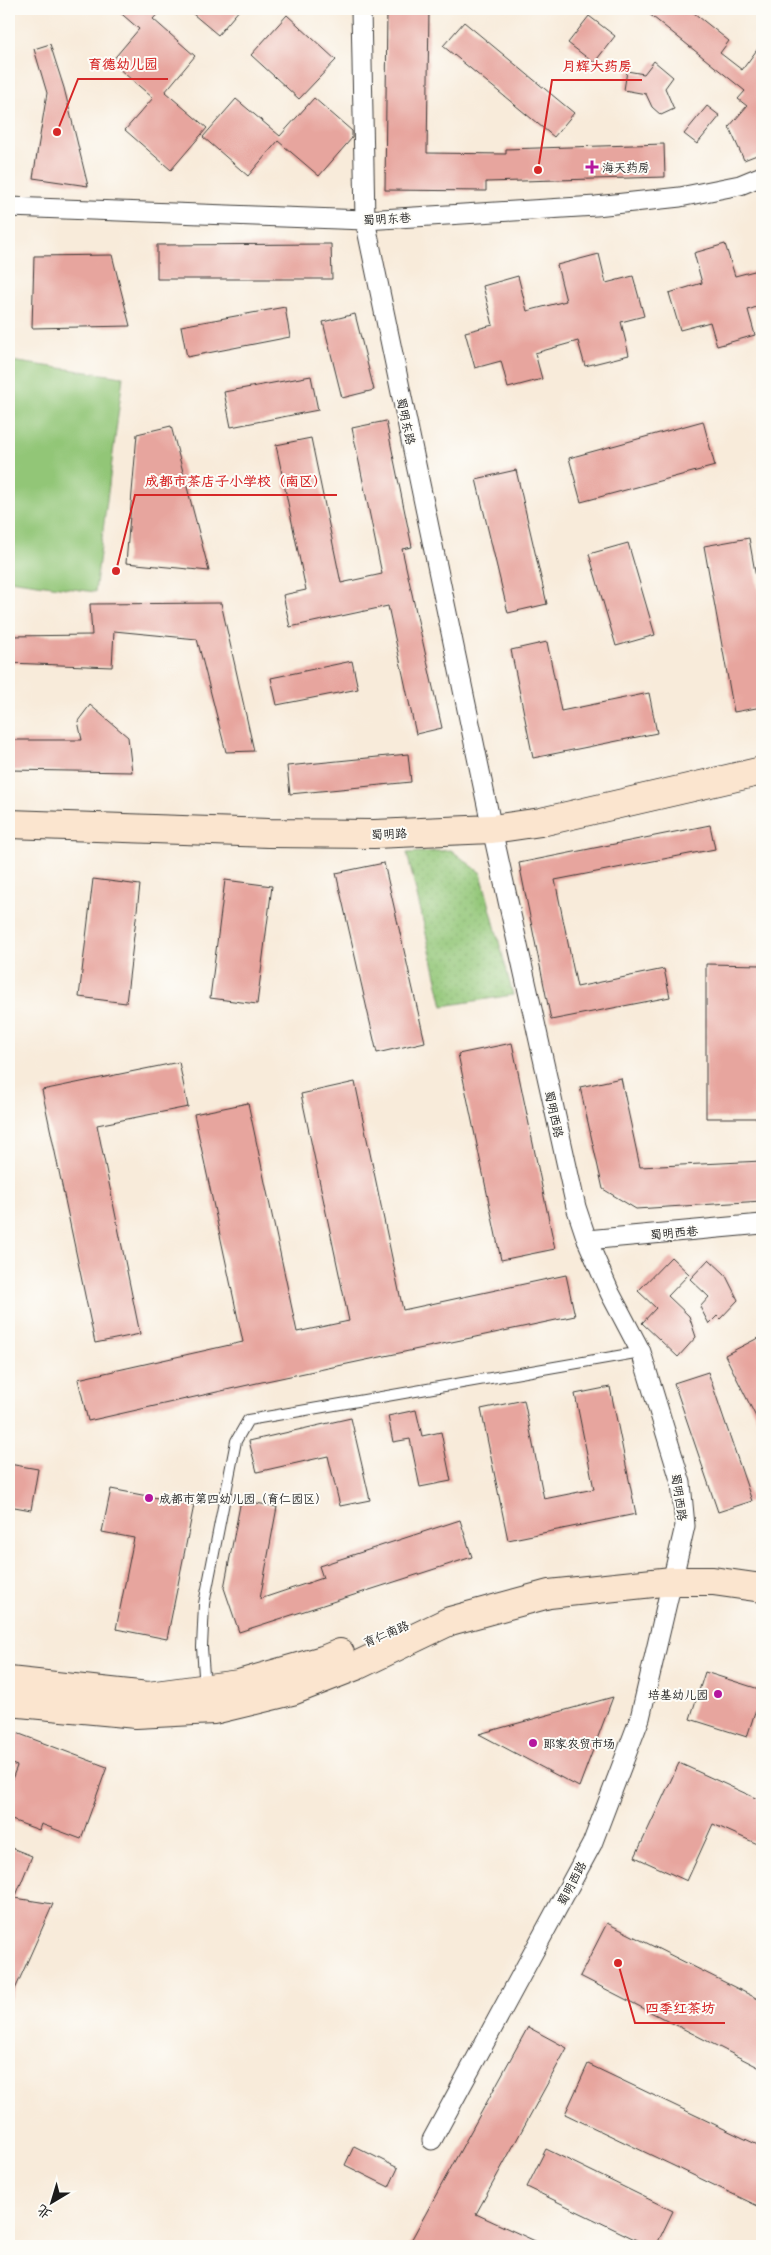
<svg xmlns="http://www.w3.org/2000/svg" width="771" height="2255" font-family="Mali,'LXGW WenKai TC',sans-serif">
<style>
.grass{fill:url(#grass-dots);stroke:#57714a}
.garden{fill:#92c677;stroke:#57714a}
.building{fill:#e7a59e}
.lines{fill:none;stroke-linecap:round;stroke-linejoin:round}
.lane-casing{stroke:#3d3b38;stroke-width:12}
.street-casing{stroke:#3d3b38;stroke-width:21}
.secondary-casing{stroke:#3d3b38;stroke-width:30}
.lane{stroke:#fff;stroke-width:10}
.street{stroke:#fff;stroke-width:19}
.secondary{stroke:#fbe5cf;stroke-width:28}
.poi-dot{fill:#b5179e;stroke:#fdfcf7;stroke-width:2}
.labels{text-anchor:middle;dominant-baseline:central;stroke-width:4;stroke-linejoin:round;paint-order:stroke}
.poi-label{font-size:12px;fill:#1c1c1c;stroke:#fdfcf7;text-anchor:start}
.street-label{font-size:12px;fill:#1c1c1c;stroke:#fdfcf7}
.leader{fill:none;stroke:#d62828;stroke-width:2}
.callout-dot{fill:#d62828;stroke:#fdfcf7;stroke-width:2}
.callout-label{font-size:14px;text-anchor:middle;font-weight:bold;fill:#d62828;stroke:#fdfcf7;stroke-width:4;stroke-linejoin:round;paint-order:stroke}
</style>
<defs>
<pattern id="grass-dots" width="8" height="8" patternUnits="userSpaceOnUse" patternTransform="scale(1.25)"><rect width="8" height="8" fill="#92c677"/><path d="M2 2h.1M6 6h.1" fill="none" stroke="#7daa66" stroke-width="1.8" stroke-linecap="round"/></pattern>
</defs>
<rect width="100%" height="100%" fill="#fdfcf7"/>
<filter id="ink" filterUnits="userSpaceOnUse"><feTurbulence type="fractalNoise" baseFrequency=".02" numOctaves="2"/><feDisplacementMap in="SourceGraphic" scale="10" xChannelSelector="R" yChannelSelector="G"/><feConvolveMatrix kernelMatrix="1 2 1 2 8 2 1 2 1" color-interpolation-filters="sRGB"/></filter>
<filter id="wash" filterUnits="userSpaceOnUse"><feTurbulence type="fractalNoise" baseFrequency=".0096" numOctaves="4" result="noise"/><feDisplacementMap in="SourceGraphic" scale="20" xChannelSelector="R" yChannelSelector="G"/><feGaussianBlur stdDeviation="1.12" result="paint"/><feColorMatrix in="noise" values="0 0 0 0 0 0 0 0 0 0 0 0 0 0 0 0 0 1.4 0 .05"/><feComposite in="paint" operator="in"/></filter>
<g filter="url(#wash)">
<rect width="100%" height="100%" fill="#f8ebda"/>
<!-- grass -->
<polygon class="grass" points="451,850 481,873 513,995 443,1006 407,853"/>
<!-- garden -->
<polygon class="garden" points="11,361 123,377 95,592 9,580 9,376"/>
<g id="blocks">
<!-- building -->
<g class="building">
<polygon points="116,9 162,9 153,19 195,56 165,92 207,128 171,170 125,130 153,98 111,62 139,29"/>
<polygon points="187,9 240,9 218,35"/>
<polygon points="387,9 429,9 427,153 506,154 506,149 664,144 665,177 486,182 486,191 385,190"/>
<polygon points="643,9 689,9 729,41 720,53 742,70 762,43 762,153 744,160 729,127 747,106 738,99 745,91"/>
<polygon points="287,15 336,60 299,99 251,55"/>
<polygon points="589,16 615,36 594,63 568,43"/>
<polygon points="464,22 574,113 554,137 443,46"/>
<polygon points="50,44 64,88 88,186 33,178 47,93 34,49"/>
<polygon points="654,61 673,77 665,88 674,109 661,115 652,107 646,94 624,90 627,71 644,74"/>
<polygon points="314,98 352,131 352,138 319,176 278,141 248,176 203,137 236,99 280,136"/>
<polygon points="707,106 720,116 697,144 684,134"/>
<polygon points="331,244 332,279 157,279 157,245"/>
<polygon points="725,244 735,276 762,269 762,305 748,310 755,335 717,346 710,322 680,330 669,293 702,283 694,253"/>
<polygon points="599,254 606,283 633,276 644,316 621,322 629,355 585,366 578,341 535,353 542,379 508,388 501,361 475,368 465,332 493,325 483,286 518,276 527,311 566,301 557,265"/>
<polygon points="112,255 130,326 32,328 34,256"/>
<polygon points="285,307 290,337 187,357 181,326"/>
<polygon points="355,314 374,390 342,398 323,322"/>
<polygon points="311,376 318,410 231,427 224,392"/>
<polygon points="386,421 412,547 402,549 442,728 416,734 388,606 290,627 283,595 306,590 276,445 311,438 341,583 382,574 352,428"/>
<polygon points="703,421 715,466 581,502 569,458"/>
<polygon points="171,426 209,571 126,563 137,434"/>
<polygon points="516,470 547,604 508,613 476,479"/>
<polygon points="749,538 762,612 762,707 734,712 704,546"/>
<polygon points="628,543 655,635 616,646 589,554"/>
<polygon points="221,603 254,751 226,752 197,639 114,631 112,667 9,663 9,636 92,635 90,604"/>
<polygon points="547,642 561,711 649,693 657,733 533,758 511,650"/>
<polygon points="352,661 358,689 277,705 271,678"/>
<polygon points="90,705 128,737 132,772 9,770 9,740 82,740 78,721"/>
<polygon points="408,754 411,782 290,794 287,766"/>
<polygon points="710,825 715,849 555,880 577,987 664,969 670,997 551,1020 519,863"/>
<polygon points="384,863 425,1042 377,1053 336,873"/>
<polygon points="93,879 140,885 126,1003 79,997"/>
<polygon points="225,880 272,886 257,1004 210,998"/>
<polygon points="706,964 762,965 762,1118 706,1118"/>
<polygon points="512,1043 555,1249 501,1260 458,1054"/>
<polygon points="179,1062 188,1107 97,1125 140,1334 95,1343 42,1090"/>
<polygon points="621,1078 640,1167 762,1161 762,1201 636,1209 603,1189 580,1087"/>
<polygon points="355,1082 403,1310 566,1275 575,1316 257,1383 88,1421 78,1379 243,1342 194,1114 248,1103 297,1332 349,1321 301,1094"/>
<polygon points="671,1257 689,1274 668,1296 689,1316 696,1337 678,1357 642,1323 656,1308 638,1291"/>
<polygon points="709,1259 725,1274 738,1300 720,1319 717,1316 709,1324 700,1307 709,1297 690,1279"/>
<polygon points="758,1338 762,1347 762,1429 725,1355"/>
<polygon points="708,1372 752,1501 718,1512 674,1383"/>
<polygon points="610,1387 636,1514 508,1540 481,1409 524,1400 544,1499 594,1489 575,1394"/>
<polygon points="416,1410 422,1436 441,1432 451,1481 420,1487 410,1439 393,1442 388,1416"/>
<polygon points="351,1418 370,1500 340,1506 328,1456 257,1472 249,1441"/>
<polygon points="9,1464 38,1469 31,1510 9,1506"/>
<polygon points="111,1489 194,1505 167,1639 116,1629 134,1538 102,1532"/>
<polygon points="241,1500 277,1507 260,1599 323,1578 319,1566 460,1520 472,1557 239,1632 224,1588"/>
<polygon points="705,1672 762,1690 747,1737 690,1719"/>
<polygon points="613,1697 579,1787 479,1734"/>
<polygon points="9,1730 107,1767 81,1839 41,1824 39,1830 9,1819 9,1787 17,1766 9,1763"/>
<polygon points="679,1763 762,1801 762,1846 713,1824 687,1881 635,1857"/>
<polygon points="9,1847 32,1856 15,1898 53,1904 9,2003"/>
<polygon points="607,1923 762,2001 762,2069 580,1976"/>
<polygon points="528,2027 567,2048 476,2214 546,2246 408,2246"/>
<polygon points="588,2064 762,2147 762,2208 565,2114"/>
<polygon points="354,2146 398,2168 389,2187 345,2165"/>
<polygon points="546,2149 673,2211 656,2246 649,2246 527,2187"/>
</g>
</g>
</g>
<g filter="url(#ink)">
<use href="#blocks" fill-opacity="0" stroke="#3d3b38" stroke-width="1"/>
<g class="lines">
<!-- lane casing -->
<g class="lane-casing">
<polyline id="lane" points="205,1689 202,1647 204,1604 236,1441 248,1420 641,1352"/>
</g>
<!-- street casing -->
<g class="street-casing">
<g id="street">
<polyline points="361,9 365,220 492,829 576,1207 587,1240 610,1293 641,1352 681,1483 685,1526 640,1718 592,1844 432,2140"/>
<polyline points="9,207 365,220 596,206 680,197 740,185 762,176"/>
<polyline points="587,1240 762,1224"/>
</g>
</g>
<!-- secondary casing -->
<g class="secondary-casing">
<g id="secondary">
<polyline points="9,824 269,833 374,834 492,829 541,822 762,771"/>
<polyline points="9,1681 148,1696 239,1684 323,1660 340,1653"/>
<polyline points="9,1702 136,1714 214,1710 292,1691 356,1666 450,1621 549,1594 672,1581 713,1581 762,1588"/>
</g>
</g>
<!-- lane -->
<use href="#lane" class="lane"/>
<!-- street -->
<use href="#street" class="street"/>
<!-- secondary -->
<use href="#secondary" class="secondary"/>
</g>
</g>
<!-- markers -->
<g class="poi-dot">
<path d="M589.5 159.5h5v5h5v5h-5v5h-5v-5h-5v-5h5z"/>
<circle cx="149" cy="1498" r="5"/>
<circle cx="718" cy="1694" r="5"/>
<circle cx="533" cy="1743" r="5"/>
</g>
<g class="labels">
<!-- poi labels -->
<g class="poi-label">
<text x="602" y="167">海天药房</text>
<text x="159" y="1498">成都市第四幼儿园（育仁园区）</text>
<text x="708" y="1694" text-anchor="end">培基幼儿园</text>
<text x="543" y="1743">郎家农贸市场</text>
</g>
<!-- street labels -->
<g class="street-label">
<text transform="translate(387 218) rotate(-3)">蜀明东巷</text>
<text transform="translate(407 421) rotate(78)">蜀明东路</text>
<text transform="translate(389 833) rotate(-2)">蜀明路</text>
<text transform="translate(555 1114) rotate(78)">蜀明西路</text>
<text transform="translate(674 1232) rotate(-5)">蜀明西巷</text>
<text transform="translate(680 1497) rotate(82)">蜀明西路</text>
<text transform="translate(386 1633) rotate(-23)">育仁南路</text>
<text transform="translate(571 1883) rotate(-62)">蜀明西路</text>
</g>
</g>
<!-- callouts -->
<path class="leader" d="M57 132L78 79H168M538 170L552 80H642M116 571L135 495H337M618 1963L635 2023H725"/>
<g class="callout-dot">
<circle cx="57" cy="132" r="5"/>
<circle cx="538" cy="170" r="5"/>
<circle cx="116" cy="571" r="5"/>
<circle cx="618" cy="1963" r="5"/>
</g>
<g class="callout-label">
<text x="123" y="69">育德幼儿园</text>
<text x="597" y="71">月辉大药房</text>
<text x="236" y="486">成都市茶店子小学校（南区）</text>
<text x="680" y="2013">四季红茶坊</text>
</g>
<!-- margin -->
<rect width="771" height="2255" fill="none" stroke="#fdfcf7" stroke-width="30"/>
<!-- north arrow -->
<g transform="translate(52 2202) rotate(218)" stroke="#fdfcf7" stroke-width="4" paint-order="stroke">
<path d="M0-4L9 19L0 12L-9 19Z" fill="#1c1c1c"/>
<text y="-8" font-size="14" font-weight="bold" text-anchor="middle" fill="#1c1c1c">北</text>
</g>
</svg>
